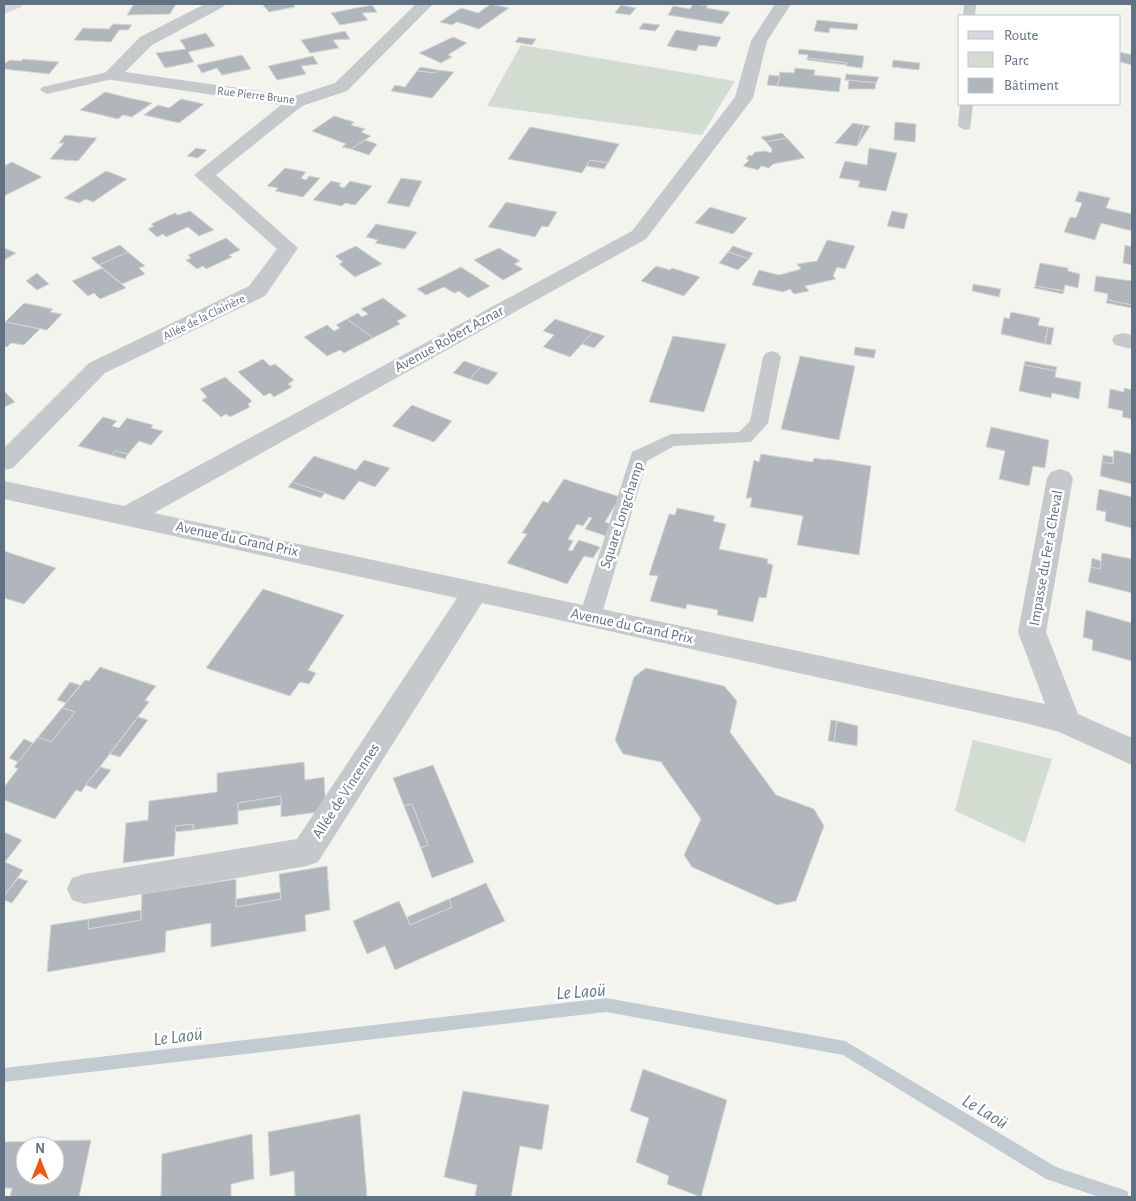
<svg xmlns="http://www.w3.org/2000/svg" width="1136" height="1201" font-family="'Alegreya Sans',sans-serif">
<style>
.green{fill:#d3dcd0}
.lines{fill:none;stroke-linecap:round;stroke-linejoin:round}
.stream{fill:#c2cbd1;fill-rule:evenodd}
.building{fill:#b0b6bc;stroke:#d5d5d2;fill-rule:evenodd}
.lane{fill:#c6c9cc;fill-rule:evenodd}
.street{fill:#c6c9cc;fill-rule:evenodd}
.primary{fill:#d5d9df;fill-rule:evenodd}
.labels{text-anchor:middle;dominant-baseline:central;stroke-width:5;stroke-linejoin:round;paint-order:stroke}
.far-street-label{font-size:12px;fill:#607183;stroke:#fff}
.street-label{font-size:15px;fill:#607183;stroke:#fff}
.near-water-label{font-size:19px;font-style:italic;fill:#607a88;stroke:#fff}
</style>
<rect width="100%" height="100%" fill="#f4f4ef"/>
<!-- green -->
<g class="green">
<polygon points="521,45 735,81 702,135 487,106"/>
<polygon points="973,740 1052,759 1025,843 955,811"/>
</g>
<g class="lines">
<!-- stream -->
<polygon class="stream" points="606,998 845,1041 1056,1167 1127,1191 1129,1197 1099,1197 1046,1179 843,1055 606,1012 4,1082 4,1068"/>
</g>
<!-- building -->
<g class="building">
<polygon points="134,4 176,4 170,14 127,15"/>
<polygon points="262,4 293,4 295,7 269,12"/>
<polygon points="491,4 509,8 479,29 457,22 452,25 440,22 461,8 478,13"/>
<polygon points="693,4 708,6 706,8 730,12 722,24 668,15 673,6 690,9"/>
<polygon points="372,5 377,12 362,13 368,20 340,25 331,13"/>
<polygon points="621,5 636,8 630,15 615,13"/>
<polygon points="817,20 858,24 857,30 830,28 829,33 814,31"/>
<polygon points="643,23 660,25 655,31 639,29"/>
<polygon points="113,24 132,25 128,30 119,30 111,42 74,40 83,28 109,29"/>
<polygon points="676,30 721,37 716,47 699,45 696,51 667,46"/>
<polygon points="345,31 350,39 333,40 339,48 310,53 301,40"/>
<polygon points="206,33 215,46 188,52 194,62 165,68 156,53 186,49 180,40"/>
<polygon points="453,37 467,43 448,55 452,57 441,63 419,53"/>
<polygon points="519,37 536,39 532,45 515,42"/>
<polygon points="799,49 864,56 862,68 846,66 847,63 807,58 808,55 798,54"/>
<polygon points="1120,52 1132,55 1132,65 1120,62"/>
<polygon points="242,55 251,69 222,75 217,68 202,73 197,65"/>
<polygon points="313,56 318,64 301,66 306,74 277,80 268,66"/>
<polygon points="807,58 847,63 846,65 807,60"/>
<polygon points="23,59 59,62 49,74 4,69 4,64 10,60 21,61"/>
<polygon points="893,60 920,63 919,70 892,67"/>
<polygon points="420,67 438,70 435,73 417,71"/>
<polygon points="795,68 815,70 814,75 841,78 839,92 777,86 780,72 794,73"/>
<polygon points="438,70 454,72 432,98 391,91 395,85 405,87 417,71 435,73"/>
<polygon points="846,74 879,77 876,83 845,80"/>
<polygon points="769,75 780,76 777,86 767,85"/>
<polygon points="849,80 876,83 875,89 848,89"/>
<polygon points="105,92 125,97 152,103 132,117 123,115 118,119 80,110"/>
<polygon points="181,99 204,104 179,123 144,115 158,105 169,108"/>
<polygon points="334,116 354,122 351,125 365,129 361,132 371,136 351,149 342,147 346,144 312,131"/>
<polygon points="895,122 916,124 915,142 894,140"/>
<polygon points="853,123 864,125 857,146 835,143"/>
<polygon points="864,125 870,126 857,146"/>
<polygon points="530,127 588,138 619,144 608,163 590,160 582,173 508,159"/>
<polygon points="782,133 787,138 766,142 761,137"/>
<polygon points="65,135 97,138 78,161 50,159 64,143 59,143"/>
<polygon points="787,138 805,158 773,164 769,168 761,166 758,170 743,166 749,160 746,159 749,155 752,156 755,152 765,151 771,153 772,149 766,142"/>
<polygon points="365,140 377,144 369,155 351,149"/>
<polygon points="196,148 207,150 198,158 187,156"/>
<polygon points="869,148 897,153 886,191 858,187 860,181 839,178 845,161 867,165"/>
<polygon points="590,160 608,163 604,169 587,166"/>
<polygon points="12,162 42,177 4,196 4,166"/>
<polygon points="285,168 306,172 301,178 306,180 309,176 320,178 303,197 275,191 278,188 267,186"/>
<polygon points="106,171 127,179 93,202 86,199 79,203 64,198"/>
<polygon points="401,178 422,181 409,207 387,203"/>
<polygon points="331,181 341,183 339,186 344,188 350,181 372,186 355,205 345,203 342,206 313,200"/>
<polygon points="1079,191 1110,198 1106,208 1132,214 1132,231 1101,223 1095,240 1064,232 1070,217 1076,218 1082,203 1075,201"/>
<polygon points="506,202 557,212 548,227 542,226 535,237 488,227"/>
<polygon points="710,207 747,218 733,234 695,223"/>
<polygon points="190,211 214,230 199,236 188,227 166,237 163,234 157,237 148,229 154,226 151,224 175,213 178,215"/>
<polygon points="892,211 908,214 904,229 887,226"/>
<polygon points="376,224 417,232 405,249 375,243 378,240 366,237"/>
<polygon points="226,238 240,250 229,255 232,257 206,269 203,266 197,269 186,260 191,258 188,255"/>
<polygon points="827,240 855,246 845,269 837,267 833,276 836,279 805,286 809,291 794,294 790,289 783,292 752,285 759,270 779,275 801,269 797,264 817,261"/>
<polygon points="120,245 128,252 99,265 91,258"/>
<polygon points="1125,245 1132,247 1132,265 1123,263"/>
<polygon points="356,246 382,264 355,277 339,264 343,262 335,256"/>
<polygon points="733,246 753,253 749,259 728,252"/>
<polygon points="4,248 16,253 4,260"/>
<polygon points="499,248 520,261 514,264 523,269 503,280 474,260"/>
<polygon points="128,252 145,266 139,268 145,274 122,284 99,265"/>
<polygon points="728,252 749,259 738,270 719,263"/>
<polygon points="1040,263 1068,268 1068,271 1080,274 1078,288 1065,285 1064,291 1035,286"/>
<polygon points="656,266 670,270 672,268 700,277 684,296 641,281"/>
<polygon points="461,267 490,286 468,298 459,291 454,293 444,287 426,295 417,289"/>
<polygon points="102,268 126,288 100,299 94,293 88,296 72,281"/>
<polygon points="37,273 49,284 37,290 26,281"/>
<polygon points="1096,276 1132,281 1132,305 1107,300 1108,294 1094,291"/>
<polygon points="973,284 1001,289 999,297 972,291"/>
<polygon points="1035,286 1064,291 1063,294 1034,288"/>
<polygon points="383,298 407,316 397,321 400,324 373,338 347,319 358,313 362,317 368,314 361,309"/>
<polygon points="1107,300 1132,305 1132,308 1106,303"/>
<polygon points="24,303 53,309 50,312 62,314 47,330 5,322"/>
<polygon points="1011,312 1040,318 1038,325 1048,327 1045,344 1001,334 1004,317 1009,319"/>
<polygon points="347,319 373,338 344,353 340,350 327,356 304,337 327,325 334,331 340,328 336,325"/>
<polygon points="555,319 593,332 570,357 543,347 554,335 543,331"/>
<polygon points="4,322 5,322 40,329 24,345 11,343 7,347 4,346"/>
<polygon points="1048,327 1054,328 1051,345 1045,344"/>
<polygon points="593,332 605,336 594,348 582,344"/>
<polygon points="673,336 726,344 704,412 649,402"/>
<polygon points="855,347 876,350 874,358 854,355"/>
<polygon points="800,356 855,366 839,440 781,429"/>
<polygon points="263,359 270,366 275,364 294,380 288,384 292,387 274,397 270,393 264,396 238,372"/>
<polygon points="464,361 481,367 470,379 453,373"/>
<polygon points="1025,361 1057,367 1056,371 1024,365"/>
<polygon points="1024,365 1056,371 1055,377 1081,382 1079,399 1052,393 1051,398 1019,391"/>
<polygon points="481,367 498,373 488,385 470,379"/>
<polygon points="225,377 252,401 248,404 250,407 230,417 226,414 221,417 202,400 207,397 200,389"/>
<polygon points="1124,388 1132,390 1132,419 1122,417 1123,411 1108,408 1110,389 1124,392"/>
<polygon points="4,391 15,402 4,407"/>
<polygon points="412,405 452,421 434,442 392,426"/>
<polygon points="103,417 117,421 112,426 119,428 127,418 153,425 151,428 163,431 151,445 139,441 128,454 115,451 111,455 78,446"/>
<polygon points="991,427 1049,440 1045,468 1033,466 1029,486 999,479 1005,451 986,447"/>
<polygon points="1114,450 1132,454 1132,484 1100,476 1102,462 1113,464"/>
<polygon points="115,451 128,454 125,459 111,455"/>
<polygon points="761,454 813,462 814,458 827,460 827,459 871,466 859,555 797,545 803,516 750,507 752,498 746,498 754,460 759,462"/>
<polygon points="1103,455 1113,457 1113,464 1102,462"/>
<polygon points="314,456 356,470 364,460 390,468 375,487 359,481 344,500 292,482"/>
<polygon points="564,479 620,497 605,522 613,525 606,536 585,529 592,518 589,517 583,526 577,524 568,539 573,541 568,550 572,551 579,540 600,547 593,558 584,556 567,584 507,563 527,534 522,533 543,501 548,503"/>
<polygon points="292,482 325,493 321,498 288,487"/>
<polygon points="1099,489 1132,497 1132,528 1105,521 1106,512 1096,510"/>
<polygon points="677,508 715,516 713,521 726,524 719,549 768,559 767,563 773,565 766,598 759,597 753,622 717,615 718,610 687,604 686,609 650,601 658,576 649,575 669,514 675,515"/>
<polygon points="4,551 56,568 24,604 4,598"/>
<polygon points="1102,553 1132,559 1132,593 1088,582 1091,567 1100,569"/>
<polygon points="1092,558 1101,561 1100,569 1091,567"/>
<polygon points="263,589 344,615 308,670 316,673 309,684 300,682 290,696 206,668"/>
<polygon points="1086,610 1132,623 1132,661 1092,650 1093,640 1083,637"/>
<polygon points="100,667 156,686 145,700 149,702 86,785 81,792 76,790 55,819 4,800 4,787 18,769 14,767 38,737 51,742 75,712 62,708 85,680 89,681"/>
<polygon points="646,668 724,686 737,701 730,732 776,795 814,809 824,826 796,901 777,905 692,867 684,855 701,819 661,762 623,754 615,740 634,677"/>
<polygon points="70,682 80,685 66,703 57,700"/>
<polygon points="62,708 75,712 51,742 38,737"/>
<polygon points="138,717 148,720 120,757 110,754"/>
<polygon points="831,720 837,721 834,742 828,741"/>
<polygon points="837,721 858,726 857,746 834,742"/>
<polygon points="24,739 33,743 18,762 9,758"/>
<polygon points="304,762 305,780 324,777 326,811 281,817 281,796 238,803 238,824 193,830 193,824 176,826 174,856 123,863 126,823 148,820 149,801 217,792 217,773"/>
<polygon points="433,765 474,862 432,878 421,848 428,845 412,804 404,806 393,778"/>
<polygon points="100,767 111,770 96,789 86,785"/>
<polygon points="281,796 281,805 238,811 238,803"/>
<polygon points="412,804 428,845 421,848 404,806"/>
<polygon points="193,824 193,830 175,832 176,826"/>
<polygon points="4,832 22,840 5,862 23,870 4,896"/>
<polygon points="327,866 330,910 305,915 306,931 211,947 211,923 166,931 165,952 47,972 51,925 89,919 88,929 141,920 142,894 236,879 236,907 281,899 279,874"/>
<polygon points="18,878 28,881 12,903 4,900 4,896"/>
<polygon points="486,883 505,921 395,970 385,946 367,954 353,921 399,901 410,925 452,907 449,899"/>
<polygon points="280,892 281,899 236,907 236,899"/>
<polygon points="449,899 452,907 410,925 407,917"/>
<polygon points="141,910 141,920 88,929 89,919"/>
<polygon points="643,1069 727,1100 701,1197 667,1184 669,1176 636,1162 649,1118 630,1111"/>
<polygon points="463,1091 549,1105 542,1150 520,1146 511,1197 475,1197 477,1185 444,1177"/>
<polygon points="360,1114 367,1197 295,1197 294,1171 270,1176 268,1132"/>
<polygon points="252,1134 254,1179 231,1184 231,1197 161,1197 162,1154"/>
<path d="M91 1140 79 1197H10L12 1188H4V1142ZM25 1146H55V1176H25Z"/>
</g>
<g class="lines">
<!-- lane -->
<g class="lane">
<polygon points="964,4 976,4 975,16 963,16"/>
<polygon points="112,71 119,75 117,78 47,94 40,90 42,87"/>
<polygon points="960,103 973,104 970,129 965,130 958,126"/>
<polygon points="772,351 778,353 781,357 768,423 751,442 674,446 647,461 601,617 598,623 590,625 582,623 579,617 632,452 671,434 739,432 750,421 763,357 766,353"/>
</g>
<!-- street -->
<g class="street">
<polygon points="205,4 225,4 223,7 152,45 125,72 295,96 335,83 416,4 433,4 347,91 302,106 216,175 298,248 265,296 105,373 13,468 4,470 4,448 89,363 249,286 277,249 194,175 281,105 112,80 106,79 103,75 140,37"/>
<polygon points="775,4 791,4 767,41 753,98 646,239 154,513 1045,704 1018,632 1047,478 1051,472 1060,469 1069,472 1073,478 1046,632 1078,714 1132,738 1132,765 1059,732 1025,723 482,603 318,862 307,866 84,904 72,900 67,889 72,878 84,874 297,839 457,598 4,499 4,481 124,506 632,231 735,97 751,41"/>
<polygon points="1123,333 1132,335 1132,349 1115,345 1112,340 1115,335"/>
</g>
<!-- primary -->
<polygon class="primary" points="4,4 23,4 21,7 4,14"/>
</g>
<g class="labels">
<!-- far-street labels -->
<g class="far-street-label">
<text transform="translate(256 95) rotate(7)">Rue Pierre Brune</text>
<text transform="translate(204 317) rotate(-26)">Allée de la Clairière</text>
</g>
<!-- street labels -->
<g class="street-label">
<text transform="translate(449 339) rotate(-29)">Avenue Robert Aznar</text>
<text transform="translate(622 515) rotate(-72)">Square Longchamp</text>
<text transform="translate(237 539) rotate(12)">Avenue du Grand Prix</text>
<text transform="translate(1046 558) rotate(-80)">Impasse du Fer à Cheval</text>
<text transform="translate(632 626) rotate(12)">Avenue du Grand Prix</text>
<text transform="translate(346 791) rotate(-57)">Allée de Vincennes</text>
</g>
<!-- near-water labels -->
<g class="near-water-label">
<text transform="translate(581 992) rotate(-4)">Le Laoü</text>
<text transform="translate(178 1037) rotate(-7)">Le Laoü</text>
<text transform="translate(985 1112) rotate(31)">Le Laoü</text>
</g>
</g>
<!-- border -->
<rect width="1136" height="1201" fill="none" stroke="#607183" stroke-width="10"/>
<!-- legend -->
<rect x="958" y="15" width="162" height="90" fill="#ffffff" stroke="#bfc6cd"/>
<rect x="968" y="31" width="25" height="8" fill="#d5d9df" stroke="#bfc6cd"/>
<text x="1004" y="40" font-size="15" fill="#607183">Route</text>
<rect x="968" y="52" width="25" height="15" fill="#d3dcd0" stroke="#bfc6cd"/>
<text x="1004" y="65" font-size="15" fill="#607183">Parc</text>
<rect x="968" y="78" width="25" height="15" fill="#b0b6bc" stroke="#bfc6cd"/>
<text x="1004" y="90" font-size="15" fill="#607183">Bâtiment</text>
<!-- north arrow -->
<g transform="translate(40 1161)"><circle r="24" fill="#ffffff" stroke="#bfc6cd"/>
<path d="M0-4L9 19L0 12L-9 19Z" fill="#f4540f"/>
<text y="-8" font-size="14" font-weight="bold" text-anchor="middle" fill="#607183">N</text>
</g>
</svg>
